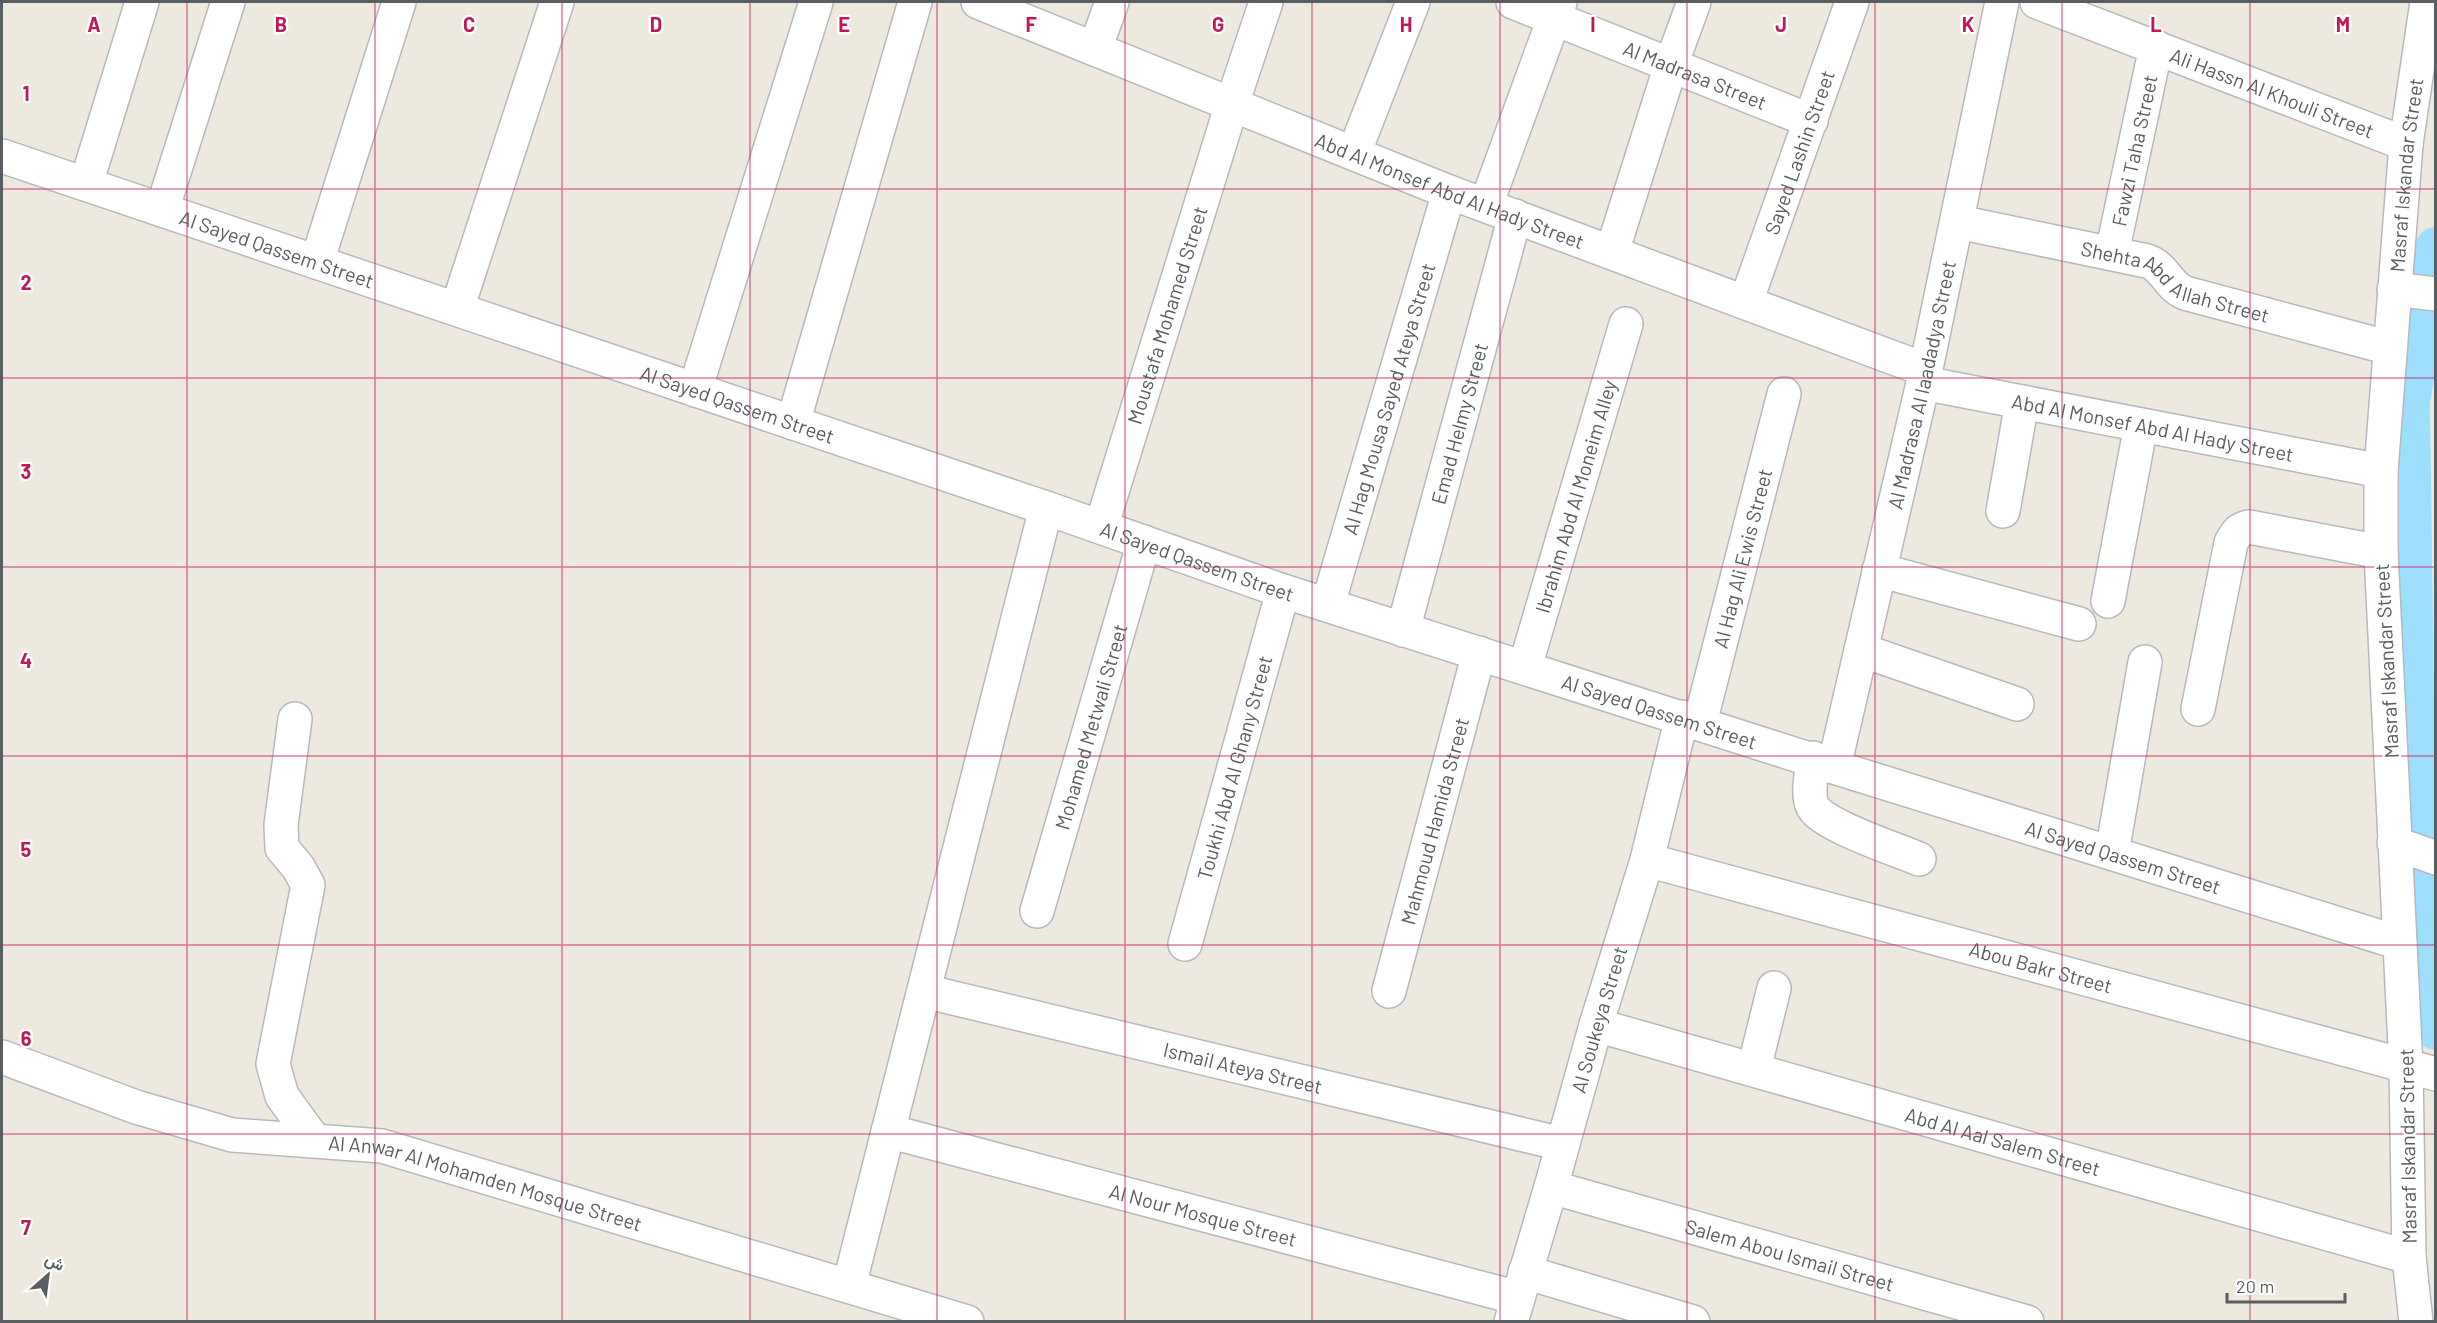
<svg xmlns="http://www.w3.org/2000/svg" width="2437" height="1323" font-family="Barlow,Vazirmatn,sans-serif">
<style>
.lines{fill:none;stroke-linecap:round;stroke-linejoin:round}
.canal{stroke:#9edeff;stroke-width:42}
.street-casing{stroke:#b5b9be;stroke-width:36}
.street{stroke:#fff;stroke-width:33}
.grid{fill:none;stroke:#c2185b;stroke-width:1.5;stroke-opacity:0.55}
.labels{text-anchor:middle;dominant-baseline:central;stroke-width:4.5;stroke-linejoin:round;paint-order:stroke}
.street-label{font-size:20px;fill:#585e62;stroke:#fff}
.grid-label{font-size:20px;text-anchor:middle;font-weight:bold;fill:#c2185b;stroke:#fff;stroke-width:4.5;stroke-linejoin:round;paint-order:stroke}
</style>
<rect width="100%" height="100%" fill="#ede9df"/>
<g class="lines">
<!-- canal -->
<polyline class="canal" points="2436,248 2409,401 2415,848 2436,1029"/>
<!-- street casing -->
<g class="street-casing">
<g id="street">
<path id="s1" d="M978 2 1449 192 1926 370"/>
<path id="s2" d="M1513 2 1811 121"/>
<path id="s3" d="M2037 2 2406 144"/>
<polyline points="1095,49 1112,2"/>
<polyline points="1354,153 1413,2"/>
<path id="s4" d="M2 156 1046 508 1283 591 1834 767 2400 943"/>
<polyline points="86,184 142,2"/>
<polyline points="1486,205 1560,2"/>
<polyline points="162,210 228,2"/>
<path id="s5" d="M1958 222 2147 261C2164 266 2168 286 2185 293L2390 348"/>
<polyline points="1612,252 1671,65 1694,2"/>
<path id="s6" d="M2112 253 2156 47"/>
<polyline points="317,262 399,2"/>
<polyline points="2394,289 2436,294"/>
<path id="s7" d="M1746 302 1852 2"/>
<polyline points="457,309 557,2"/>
<path id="s8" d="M1923 383 2381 471"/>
<polyline points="695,390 816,2"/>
<polyline points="793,423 915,2"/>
<polyline points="2003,511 2022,402"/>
<path id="s9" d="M1101 527 1232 104 1266 2"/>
<polyline points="1879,570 2079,624"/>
<polyline points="2108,601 2141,425"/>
<path id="s10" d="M1328 604 1449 192"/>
<path id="s11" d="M1403 630 1515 216"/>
<polyline points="1861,650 2017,704"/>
<path id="s12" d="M1525 667 1626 324"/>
<path d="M2198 709 2231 543C2236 533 2239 529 2249 527L2381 552"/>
<polyline points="295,719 281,825 282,848 298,867 308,885 273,1064 282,1096 314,1140"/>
<path id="s13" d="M1700 723 1784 394"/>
<path d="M1813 758C1812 773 1807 792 1812 805 1818 824 1898 850 1919 859"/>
<path id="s14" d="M1834 767 1923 383 2002 2"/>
<polyline points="2394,843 2436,858"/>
<polyline points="2112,853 2145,662"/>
<path id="s15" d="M1647 860 2436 1074"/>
<path id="s16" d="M1037 911 1144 542"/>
<path id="s17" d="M1185 944 1283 591"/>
<path id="s18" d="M924 991 1562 1144"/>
<path id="s19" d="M1389 991 1479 653"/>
<path id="s20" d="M1596 1025 2409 1257"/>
<path id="s21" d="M2 1057 136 1107 232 1135 382 1146 967 1322"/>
<polyline points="1754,1069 1774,988"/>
<path id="s22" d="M888 1131 1518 1298"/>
<path id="s23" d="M1551 1187 2027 1322"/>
<polyline points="1525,1272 1693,1322"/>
<polyline points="849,1286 1046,508"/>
<path id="s24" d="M1511 1322 1551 1187 1596 1025 1647 860 1682 717"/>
<path id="s25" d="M2416 1322 2409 1257 2406 1067 2381 552V471L2406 144 2427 2"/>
</g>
</g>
<!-- street -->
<use href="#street" class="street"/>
</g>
<!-- grid -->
<path class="grid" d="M187 2V1322M375 2V1322M562 2V1322M750 2V1322M937 2V1322M1125 2V1322M1312 2V1322M1500 2V1322M1687 2V1322M1875 2V1322M2062 2V1322M2250 2V1322M2 189H2436M2 378H2436M2 567H2436M2 756H2436M2 945H2436M2 1134H2436"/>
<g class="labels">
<!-- street labels -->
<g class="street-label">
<text stroke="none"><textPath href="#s2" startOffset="196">Al Madrasa Street</textPath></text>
<text stroke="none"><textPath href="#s3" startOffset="252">Ali Hassn Al Khouli Street</textPath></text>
<text stroke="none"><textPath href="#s6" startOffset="105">Fawzi Taha Street</textPath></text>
<text stroke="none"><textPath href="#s7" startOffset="159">Sayed Lashin Street</textPath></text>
<text stroke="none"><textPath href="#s25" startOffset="1149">Masraf Iskandar Street</textPath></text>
<text stroke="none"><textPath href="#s1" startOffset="508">Abd Al Monsef Abd Al Hady Street</textPath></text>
<text stroke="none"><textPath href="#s4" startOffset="290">Al Sayed Qassem Street</textPath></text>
<text stroke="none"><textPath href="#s5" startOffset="228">Shehta Abd Allah Street</textPath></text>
<text stroke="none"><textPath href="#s9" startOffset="222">Moustafa Mohamed Street</textPath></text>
<text stroke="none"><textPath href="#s14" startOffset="392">Al Madrasa Al Iaadadya Street</textPath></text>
<text stroke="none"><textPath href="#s10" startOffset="214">Al Hag Mousa Sayed Ateya Street</textPath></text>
<text stroke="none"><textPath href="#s4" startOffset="776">Al Sayed Qassem Street</textPath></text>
<text stroke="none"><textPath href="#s11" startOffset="214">Emad Helmy Street</textPath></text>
<text stroke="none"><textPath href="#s8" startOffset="234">Abd Al Monsef Abd Al Hady Street</textPath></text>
<text stroke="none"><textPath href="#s12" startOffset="178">Ibrahim Abd Al Moneim Alley</textPath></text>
<text stroke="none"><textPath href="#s13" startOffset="170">Al Hag Ali Ewis Street</textPath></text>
<text stroke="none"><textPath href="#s4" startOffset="1262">Al Sayed Qassem Street</textPath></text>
<text transform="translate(2386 661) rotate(-93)">Masraf Iskandar Street</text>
<text stroke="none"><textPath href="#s4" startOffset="1748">Al Sayed Qassem Street</textPath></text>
<text stroke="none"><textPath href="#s16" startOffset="192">Mohamed Metwali Street</textPath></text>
<text stroke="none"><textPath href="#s17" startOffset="183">Toukhi Abd Al Ghany Street</textPath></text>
<text stroke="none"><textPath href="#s19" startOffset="176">Mahmoud Hamida Street</textPath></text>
<text stroke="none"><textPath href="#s4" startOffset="2234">Al Sayed Qassem Street</textPath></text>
<text stroke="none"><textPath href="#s15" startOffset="408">Abou Bakr Street</textPath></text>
<text stroke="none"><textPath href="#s24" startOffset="315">Al Soukeya Street</textPath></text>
<text stroke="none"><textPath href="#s18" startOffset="328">Ismail Ateya Street</textPath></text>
<text stroke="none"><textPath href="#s20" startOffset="423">Abd Al Aal Salem Street</textPath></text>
<text transform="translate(2407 1146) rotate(-91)">Masraf Iskandar Street</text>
<text stroke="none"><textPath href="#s21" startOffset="502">Al Anwar Al Mohamden Mosque Street</textPath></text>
<text stroke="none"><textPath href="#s22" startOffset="326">Al Nour Mosque Street</textPath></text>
<text stroke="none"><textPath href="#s23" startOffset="248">Salem Abou Ismail Street</textPath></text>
</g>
</g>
<g class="grid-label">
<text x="94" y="32">A</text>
<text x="281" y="32">B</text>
<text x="469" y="32">C</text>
<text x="656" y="32">D</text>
<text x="844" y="32">E</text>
<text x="1031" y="32">F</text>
<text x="1218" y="32">G</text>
<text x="1406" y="32">H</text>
<text x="1593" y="32">I</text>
<text x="1781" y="32">J</text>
<text x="1968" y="32">K</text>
<text x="2156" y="32">L</text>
<text x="2343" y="32">M</text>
<text x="26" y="101">1</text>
<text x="26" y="290">2</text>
<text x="26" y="479">3</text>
<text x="26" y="668">4</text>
<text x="26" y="857">5</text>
<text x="26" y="1046">6</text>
<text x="26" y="1235">7</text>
</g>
<!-- border -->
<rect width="2437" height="1323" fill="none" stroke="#585e62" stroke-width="6"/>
<!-- north arrow -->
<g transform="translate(48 1275) rotate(28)" stroke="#ffffff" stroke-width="4.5" paint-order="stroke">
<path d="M0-4.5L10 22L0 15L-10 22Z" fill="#585e62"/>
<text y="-9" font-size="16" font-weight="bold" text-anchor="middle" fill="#585e62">ش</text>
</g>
<!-- scale -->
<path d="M2227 1293v9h118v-9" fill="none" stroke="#585e62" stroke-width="3"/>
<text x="2236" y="1293" font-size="18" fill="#585e62" stroke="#ffffff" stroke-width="4.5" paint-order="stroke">20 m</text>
</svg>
